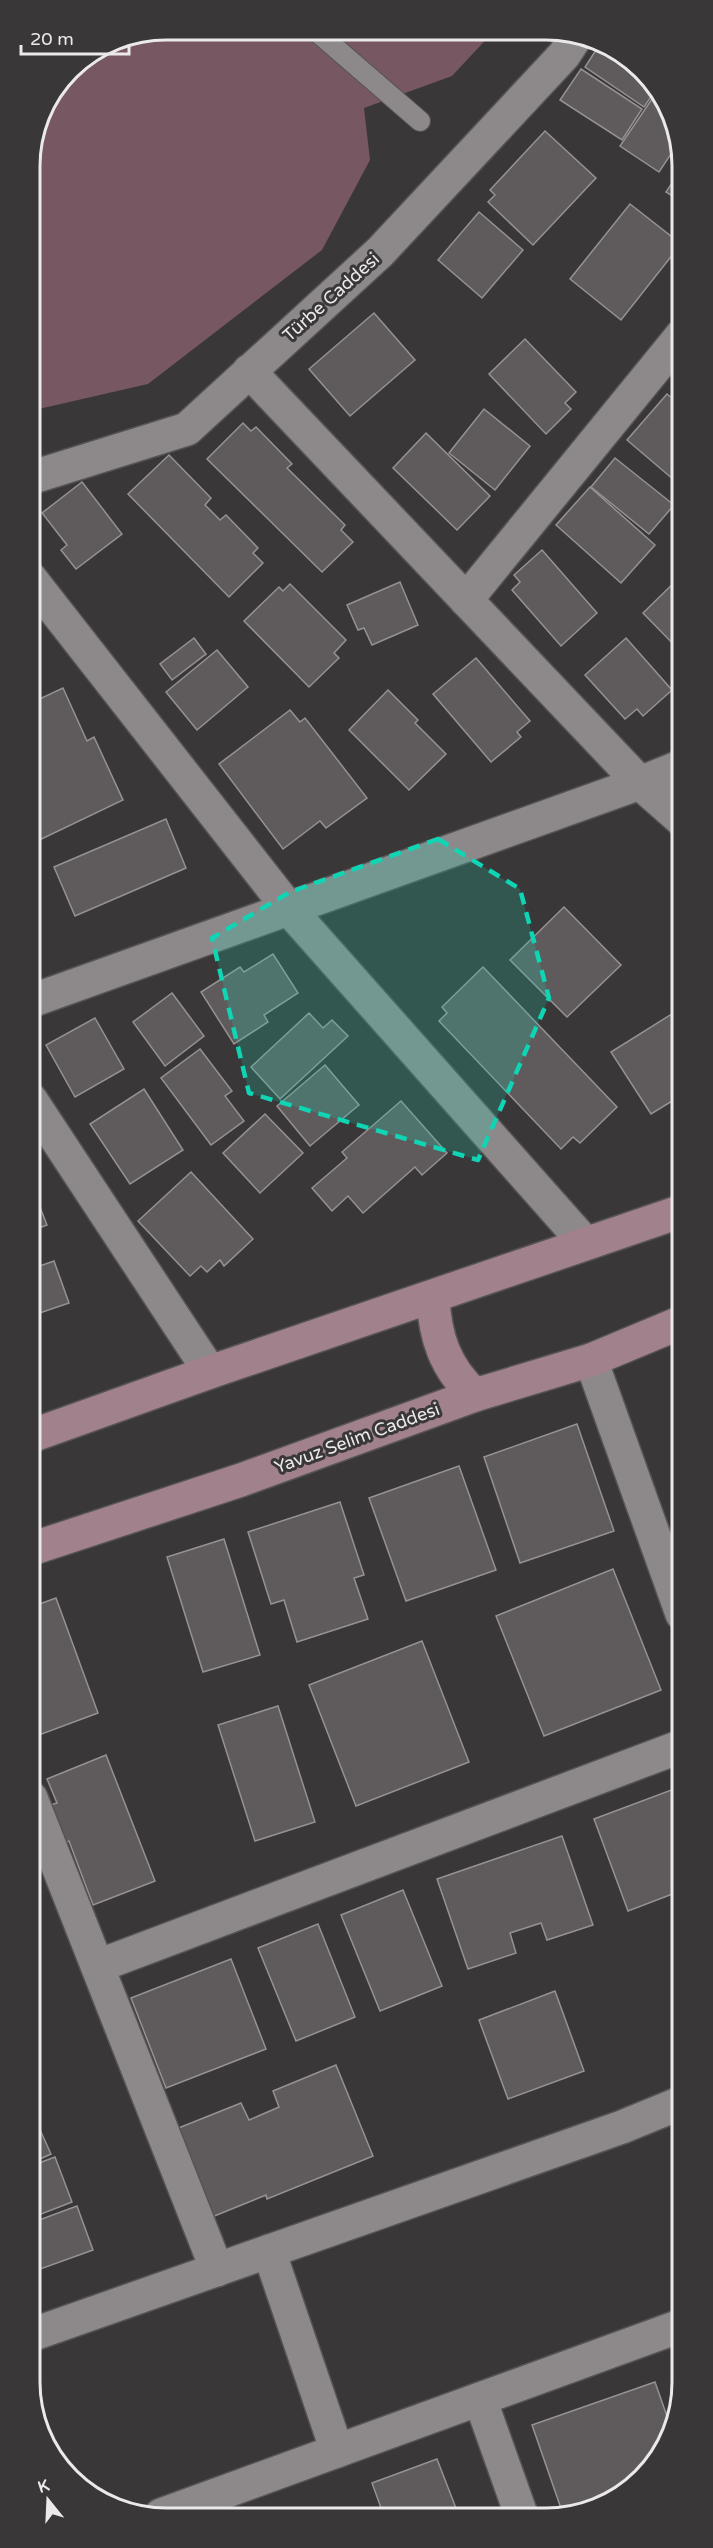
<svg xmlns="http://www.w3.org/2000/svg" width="713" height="2548" font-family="'Varela Round',sans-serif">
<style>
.green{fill:#765762}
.building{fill:#5f5b5c;stroke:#969294;stroke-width:1.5}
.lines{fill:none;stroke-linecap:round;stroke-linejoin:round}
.service-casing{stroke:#565354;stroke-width:22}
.minor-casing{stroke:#565354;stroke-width:36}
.secondary-casing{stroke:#565354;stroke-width:36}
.service{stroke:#8d898a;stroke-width:20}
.minor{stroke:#8d898a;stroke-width:33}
.secondary{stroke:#a0818c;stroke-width:33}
.marked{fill:#0fd5b4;fill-opacity:0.2;stroke:#0fd5b4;stroke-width:4.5;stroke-dasharray:12 8;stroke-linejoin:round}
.labels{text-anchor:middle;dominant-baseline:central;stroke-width:6;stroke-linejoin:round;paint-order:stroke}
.street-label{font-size:18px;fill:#ebe9ea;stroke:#3a3738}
.rim{fill:none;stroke:#ebe9ea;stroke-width:3}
</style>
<rect width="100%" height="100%" fill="#3a3738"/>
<!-- green -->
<polygon class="green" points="167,30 493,32 452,76 364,108 370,160 322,250 148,384 30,411 30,158 41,114 70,70 115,40"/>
<!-- building -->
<g class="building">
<polygon points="598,47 649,76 655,91 644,107 585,67"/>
<polygon points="581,69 642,109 622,140 560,100"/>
<polygon points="654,96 659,99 679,142 659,172 620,146"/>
<polygon points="545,131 596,178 533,245 488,202 495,195 490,190"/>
<polygon points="682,168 682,202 666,192"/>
<polygon points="630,204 681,244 621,320 570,279"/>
<polygon points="479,212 523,250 482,298 438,260"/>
<polygon points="374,313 415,360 350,416 309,369"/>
<polygon points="525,339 576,392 565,403 571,409 546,434 489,374"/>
<polygon points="667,394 682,406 681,486 627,440"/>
<polygon points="484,409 530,446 495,490 449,453"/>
<polygon points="243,423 251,431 256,427 292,464 287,468 345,525 341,530 353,542 322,572 207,459"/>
<polygon points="426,433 490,496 457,530 393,468"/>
<polygon points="169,455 211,498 205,505 220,520 226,515 258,548 253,553 263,563 229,597 128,494"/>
<polygon points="615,458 674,505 649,534 591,487"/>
<polygon points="82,482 122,534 76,569 61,550 67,545 42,513"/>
<polygon points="590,487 655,545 621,583 556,525"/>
<polygon points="542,550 597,613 561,646 512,590 520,582 514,575"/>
<polygon points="682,575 682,653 643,613"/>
<polygon points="400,582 418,625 372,645 364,628 358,630 347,605"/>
<polygon points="290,584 346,640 334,653 339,658 309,687 244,621 279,587 283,591"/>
<polygon points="194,638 206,654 172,680 160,664"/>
<polygon points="626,638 672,690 643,716 637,709 625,719 585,675"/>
<polygon points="217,650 248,687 197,730 166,692"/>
<polygon points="476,658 530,721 517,732 521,737 491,762 433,694"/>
<polygon points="63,688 87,741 94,737 123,800 31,844 31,703"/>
<polygon points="388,690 418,720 415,723 446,754 409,790 349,730"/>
<polygon points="290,710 300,722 305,718 367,798 326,828 320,821 283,849 219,764"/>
<polygon points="166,819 186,868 75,916 54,867"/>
<polygon points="564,907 621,965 567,1017 510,960"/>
<polygon points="273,954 298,993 264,1015 268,1022 234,1044 201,992 240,967 244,972"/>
<polygon points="483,967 617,1107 580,1143 573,1137 561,1149 439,1021 447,1013 442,1007"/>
<polygon points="172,993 204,1036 165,1066 133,1022"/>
<polygon points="675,1012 682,1024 682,1095 651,1114 611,1052"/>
<polygon points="309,1013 323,1028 332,1020 348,1036 280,1099 251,1067"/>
<polygon points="95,1018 124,1069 75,1097 46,1045"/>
<polygon points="200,1049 232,1091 225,1096 244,1121 211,1145 161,1078"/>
<polygon points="325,1065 359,1105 310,1146 277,1106"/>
<polygon points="144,1089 183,1150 130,1184 90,1124"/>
<polygon points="401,1101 447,1153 422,1175 415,1167 363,1213 348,1196 332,1211 312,1188 347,1158 342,1152"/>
<polygon points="265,1114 303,1153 260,1193 223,1153"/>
<polygon points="191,1172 253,1239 224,1266 220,1260 207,1272 201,1266 190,1276 138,1221"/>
<polygon points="31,1184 47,1225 31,1231"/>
<polygon points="54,1261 69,1303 31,1316 31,1269"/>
<polygon points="577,1424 614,1531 520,1563 484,1457"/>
<polygon points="459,1466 496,1570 406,1601 369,1498"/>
<polygon points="340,1502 364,1575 354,1578 368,1619 297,1642 284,1600 271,1604 248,1532"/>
<polygon points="224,1539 260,1655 203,1672 167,1557"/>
<polygon points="613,1569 661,1690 544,1736 496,1616"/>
<polygon points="56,1598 98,1713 31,1738 31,1607"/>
<polygon points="422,1641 469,1762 356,1806 309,1685"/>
<polygon points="278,1706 315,1822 255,1841 218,1725"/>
<polygon points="106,1755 155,1881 93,1905 69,1841 65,1843 50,1805 57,1803 47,1779"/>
<polygon points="682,1786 683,1890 628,1911 594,1819"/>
<polygon points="562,1836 593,1925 547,1940 541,1923 510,1933 516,1953 468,1969 437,1879"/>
<polygon points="403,1890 442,1986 380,2011 341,1915"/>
<polygon points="318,1924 355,2017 296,2041 258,1948"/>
<polygon points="231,1959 266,2049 166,2088 131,1998"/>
<polygon points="555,1991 584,2071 508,2099 479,2020"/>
<polygon points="336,2065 373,2156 267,2199 266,2195 212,2217 176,2129 241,2103 249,2120 279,2107 273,2091"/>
<polygon points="31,2110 51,2154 31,2163"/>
<polygon points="55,2157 72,2202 31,2218 31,2166"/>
<polygon points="77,2206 93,2250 32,2272 31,2223"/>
<polygon points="655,2382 669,2422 649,2472 614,2500 564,2517 532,2425"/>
<polygon points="437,2459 459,2516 384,2516 372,2483"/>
</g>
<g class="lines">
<!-- service casing -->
<g class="service-casing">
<polyline id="service" points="316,31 420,121"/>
</g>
<!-- minor casing -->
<g class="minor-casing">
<g id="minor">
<polyline points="249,371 640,783 682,820"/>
<polyline points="30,478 187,429 380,252 564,55 577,35"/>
<polyline points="30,578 289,909 585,1243"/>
<polyline points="466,600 682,335"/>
<polyline points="31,1001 640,783 682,766"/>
<polyline points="31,1100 210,1372"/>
<polyline points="591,1360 682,1614"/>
<polyline points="31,1798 217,2270"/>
<polyline points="98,1966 682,1746"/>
<polyline points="269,2251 337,2451"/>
<polyline points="31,2335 622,2127 683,2102"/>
<polyline points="480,2399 522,2517"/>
<polyline points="161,2515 683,2325"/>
</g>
</g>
<!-- secondary casing -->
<g class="secondary-casing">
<g id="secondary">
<path d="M433 1298C435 1337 445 1368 475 1395"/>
<polyline points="31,1436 210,1372 682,1211"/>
<polyline points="31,1549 241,1480 475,1395 591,1360 682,1322"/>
</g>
</g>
<!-- service -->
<use href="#service" class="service"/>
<!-- minor -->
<use href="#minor" class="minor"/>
<!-- secondary -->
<use href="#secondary" class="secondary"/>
</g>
<!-- marked area -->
<path class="marked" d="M438 839 520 889 549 998 478 1160 249 1093 212 938 290 892Z"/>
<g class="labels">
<!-- street labels -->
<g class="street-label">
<text transform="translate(331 297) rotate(-42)">Türbe Caddesi</text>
<text transform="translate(357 1438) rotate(-20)">Yavuz Selim Caddesi</text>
</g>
</g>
<!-- crop -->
<path d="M0 0H713V2548H0ZM166 40H546A126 126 0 0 1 672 166V2382A126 126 0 0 1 546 2508H166A126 126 0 0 1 40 2382V166A126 126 0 0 1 166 40Z" fill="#3a3738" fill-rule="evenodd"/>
<path class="rim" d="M166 40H546A126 126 0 0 1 672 166V2382A126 126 0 0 1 546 2508H166A126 126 0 0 1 40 2382V166A126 126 0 0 1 166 40Z"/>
<!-- north arrow -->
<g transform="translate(48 2500) rotate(342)" stroke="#3a3738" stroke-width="4.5" paint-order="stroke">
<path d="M0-4.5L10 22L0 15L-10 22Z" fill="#ebe9ea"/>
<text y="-9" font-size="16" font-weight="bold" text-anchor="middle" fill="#ebe9ea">K</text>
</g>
<!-- scale -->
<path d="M21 45v9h108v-9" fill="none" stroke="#ebe9ea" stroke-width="3"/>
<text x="30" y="45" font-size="18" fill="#ebe9ea" stroke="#3a3738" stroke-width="4.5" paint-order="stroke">20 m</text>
</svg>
